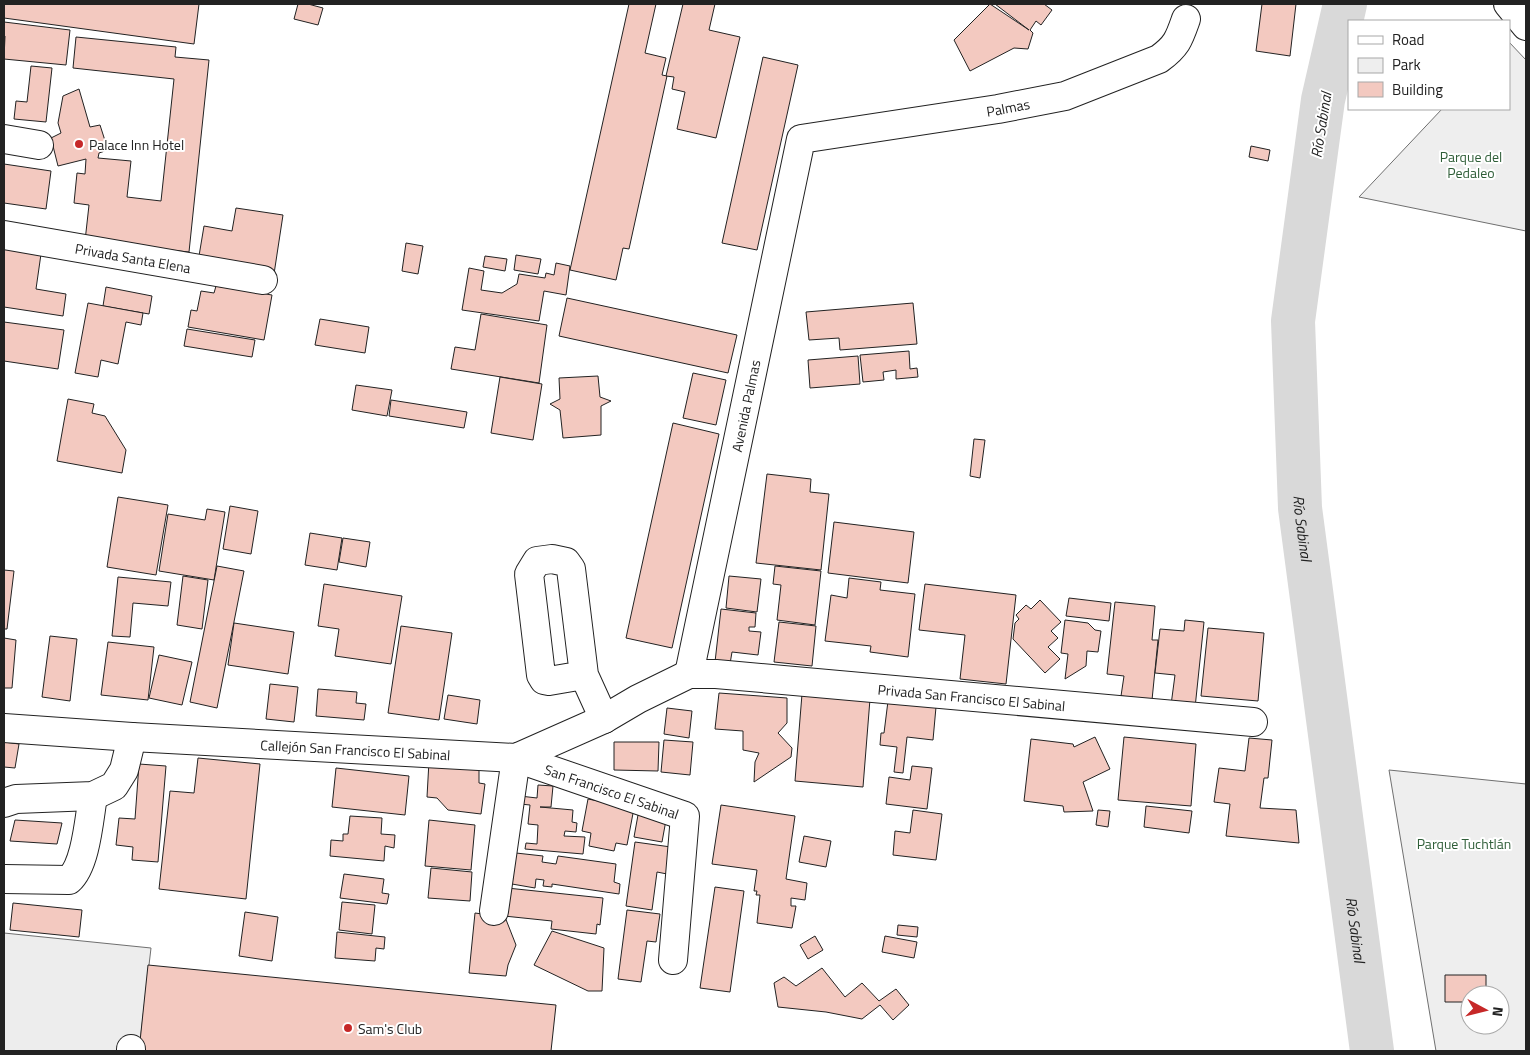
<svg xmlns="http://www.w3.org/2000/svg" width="1530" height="1055" font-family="'Titillium Web',sans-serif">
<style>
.green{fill:#eee;stroke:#6f6f6f;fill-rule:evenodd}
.parking{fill:#ededed;stroke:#6f6f6f}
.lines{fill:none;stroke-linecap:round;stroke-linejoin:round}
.river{stroke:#d9d9d9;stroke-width:44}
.building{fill:#f3c9c0;stroke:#222}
.minor-casing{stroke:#222;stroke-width:30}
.minor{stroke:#fff;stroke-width:28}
.poi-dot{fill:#c62828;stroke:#fff;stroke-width:2}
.labels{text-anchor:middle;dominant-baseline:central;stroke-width:4;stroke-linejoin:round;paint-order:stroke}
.street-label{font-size:14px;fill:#222;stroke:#fff}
.poi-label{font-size:14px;fill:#222;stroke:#fff;text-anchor:start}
.park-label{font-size:14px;fill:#2f5e38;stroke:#fff}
.water-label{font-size:15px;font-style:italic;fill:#222;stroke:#fff}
</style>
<rect width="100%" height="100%" fill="#fff"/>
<!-- green -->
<g class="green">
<polygon points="1509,42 1526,60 1526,231 1359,197 1442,109 1509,109"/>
<path d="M1389 770 1526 784V1051H1436ZM1470 995H1500V1025H1470Z"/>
</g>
<!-- parking -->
<polygon class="parking" points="4,933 151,948 139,1051 4,1051"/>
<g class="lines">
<!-- river -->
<path class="river" id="s1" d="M1345 4 1323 100 1293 321 1300 508 1372 1051"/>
</g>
<!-- building -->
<g class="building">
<polygon points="4,4 199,4 194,44 4,18"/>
<polygon points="298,4 308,4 323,8 318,25 294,19"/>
<polygon points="629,4 656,4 645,53 666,58 662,75 667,76 629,249 623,248 616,280 570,270"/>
<polygon points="683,4 715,4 709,30 740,37 716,138 677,129 685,92 672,89 674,77 666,76"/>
<polygon points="990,4 1029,30 995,4 1044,4 1052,10 1041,25 1036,21 1030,30 1033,33 1028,49 1014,48 970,71 954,40"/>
<polygon points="1262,4 1296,4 1290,56 1256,51"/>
<polygon points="4,22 70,30 66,65 4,59 5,36 4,36"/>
<polygon points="76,37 176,47 175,57 209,60 189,252 85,241 89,205 74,203 77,173 85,174 86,159 58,166 51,138 61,133 58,123 63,96 79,89 90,127 100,125 108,150 99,153 98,158 131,161 127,197 161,201 174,79 73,68"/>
<polygon points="763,57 798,65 757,250 722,243"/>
<polygon points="31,66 52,68 46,122 14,119 16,101 27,102"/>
<polygon points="1251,146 1270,150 1268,161 1249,157"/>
<polygon points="4,164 51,171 46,209 4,203"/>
<polygon points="236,208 283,215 274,274 198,262 204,226 232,231"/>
<polygon points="406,243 423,246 418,274 402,271"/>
<polygon points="4,248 41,254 36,289 66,294 63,316 4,307"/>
<polygon points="516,255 541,259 538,274 514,270"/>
<polygon points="485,256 507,259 505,271 483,267"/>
<polygon points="556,263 570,266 566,295 544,291 539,321 462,310 469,268 484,271 481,290 502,293 517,284 519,274 545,278 546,273 554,275"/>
<polygon points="216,286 272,295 264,340 188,327 191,310 197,311 201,291 214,293"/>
<polygon points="106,287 152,296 149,314 103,306"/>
<polygon points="567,298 737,335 728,373 559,336"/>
<polygon points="88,303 143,313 141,325 126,322 118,364 101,360 98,377 75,373"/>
<polygon points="913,303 917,344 840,350 839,338 809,340 806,312"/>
<polygon points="481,314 547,325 539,383 451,369 455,347 475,350"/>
<polygon points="320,319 369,327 365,353 315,345"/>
<polygon points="4,322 64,330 58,369 4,361"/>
<polygon points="187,329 255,340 252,357 184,346"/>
<polygon points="909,351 910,369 917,368 918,377 896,379 896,370 883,372 884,380 863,382 860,355"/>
<polygon points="858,356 860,384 810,388 808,360"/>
<polygon points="693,373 726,380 716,425 683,418"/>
<polygon points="598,376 600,397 611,401 601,406 601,435 563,438 560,410 550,404 560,399 559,378"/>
<polygon points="500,377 542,384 533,440 491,433"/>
<polygon points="356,385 392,390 387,416 352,410"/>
<polygon points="68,399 94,404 92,413 105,416 126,450 122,473 57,461"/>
<polygon points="391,400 467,412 464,428 389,416"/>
<polygon points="673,423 719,434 672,648 626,638"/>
<polygon points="974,439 985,440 980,478 970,476"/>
<polygon points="767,474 811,479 810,492 829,494 821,570 756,563"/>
<polygon points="118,497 168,505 156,575 107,567"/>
<polygon points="230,506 258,511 251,554 223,549"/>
<polygon points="207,509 225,512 214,580 159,571 168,514 205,520"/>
<polygon points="834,522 914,532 908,583 828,573"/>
<polygon points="310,533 342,538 337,570 305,565"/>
<polygon points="343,538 370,542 366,567 339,562"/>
<polygon points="217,566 244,571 217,708 190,702"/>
<polygon points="775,566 821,571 815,625 777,620 781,585 773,584"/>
<polygon points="4,570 14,571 7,629 4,629"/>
<polygon points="183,576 208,580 202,629 177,625"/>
<polygon points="729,576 761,579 757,612 726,608"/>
<polygon points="118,577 171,582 168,606 133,603 130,637 112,636"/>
<polygon points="849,578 881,582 880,590 915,594 908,657 870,652 871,646 825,641 831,595 847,598"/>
<polygon points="324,584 402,596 391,664 335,656 339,629 318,626"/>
<polygon points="925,584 1016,595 1006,684 960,679 965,635 919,630"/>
<polygon points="1069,598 1111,603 1109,621 1066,616"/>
<polygon points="1040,600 1061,622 1051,631 1058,638 1048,647 1060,659 1045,673 1013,639 1015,623 1019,619 1016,615 1026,605 1031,609"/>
<polygon points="1115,602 1155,606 1152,640 1158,640 1152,700 1121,696 1124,676 1107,674"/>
<polygon points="721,609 756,613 755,627 749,627 749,631 761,632 758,655 732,652 730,664 715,662"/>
<polygon points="1065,620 1088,623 1095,630 1101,631 1098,652 1087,651 1086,666 1065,679 1068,654 1061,653"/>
<polygon points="1185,620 1204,622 1195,708 1171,705 1175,675 1155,673 1160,629 1184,631"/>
<polygon points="779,622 816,626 812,666 774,662"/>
<polygon points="234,623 294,632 288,674 228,665"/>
<polygon points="401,626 452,633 439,720 388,713"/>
<polygon points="1208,628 1264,633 1258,701 1201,696"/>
<polygon points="50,636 77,639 70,701 42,697"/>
<polygon points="4,638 16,640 12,688 4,688"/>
<polygon points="108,642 154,647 148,700 101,695"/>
<polygon points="159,655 192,662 182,705 149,698"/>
<polygon points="270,684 298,687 294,722 266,719"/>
<polygon points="318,689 357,692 356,703 366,704 364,720 316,716"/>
<polygon points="719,693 787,698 787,723 778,733 792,748 791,757 754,782 755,762 759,753 743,750 743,731 715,729"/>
<polygon points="802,694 870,699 863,787 795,781"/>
<polygon points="448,695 480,700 477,724 444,719"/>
<polygon points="888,701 936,707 933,740 907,737 903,773 894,772 897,747 880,745 881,733 884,733"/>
<polygon points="667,708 692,711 689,738 664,734"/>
<polygon points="1095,737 1110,769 1083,782 1093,811 1064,812 1063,806 1024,801 1031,739 1073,744 1074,747"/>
<polygon points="1124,737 1196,744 1191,806 1118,800"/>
<polygon points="1249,738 1272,740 1268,778 1264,778 1260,808 1296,810 1299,843 1226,836 1230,804 1214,802 1219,768 1245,771"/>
<polygon points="664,740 693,742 690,775 661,772"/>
<polygon points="4,742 19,744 15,768 4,767"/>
<polygon points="614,742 659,742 658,771 614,770"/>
<polygon points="198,758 260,764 246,899 159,889 170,791 194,793"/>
<polygon points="429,761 479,766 479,783 485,784 481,814 448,810 437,798 427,797"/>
<polygon points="139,764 166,766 158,862 132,860 133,847 116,845 119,818 135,819"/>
<polygon points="912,766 932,768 927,809 886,804 889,777 910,780"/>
<polygon points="336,768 409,776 405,815 332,807"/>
<polygon points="538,785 553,786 551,807 540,807 573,810 572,822 577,823 576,832 565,831 564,836 585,837 583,854 525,849 526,843 537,844 538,825 528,824 530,805 520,804 520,796 537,798"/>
<polygon points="588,799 634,808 627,845 616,843 614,851 589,846 591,833 582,831"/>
<polygon points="721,805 795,816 786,879 807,883 805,900 791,898 791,906 796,906 792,928 757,923 760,895 756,895 757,891 754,891 757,870 712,864"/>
<polygon points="1146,806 1192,811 1189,833 1144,827"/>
<polygon points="913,810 942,814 936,860 893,855 895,831 910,833"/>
<polygon points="1098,810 1110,811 1108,827 1096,825"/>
<polygon points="638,815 666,820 662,842 634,837"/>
<polygon points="350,816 382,818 381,834 395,835 394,848 385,846 384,861 330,856 331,840 343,841 343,834 348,834"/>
<polygon points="15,820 62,823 57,844 10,841"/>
<polygon points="429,820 475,825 471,870 425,866"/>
<polygon points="804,836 831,841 826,867 799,862"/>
<polygon points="635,842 671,847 667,874 657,872 652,910 626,906"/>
<polygon points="516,853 543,856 542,862 556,864 558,856 616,864 614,882 620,884 619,894 552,884 552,887 543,886 544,880 536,879 535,888 512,884"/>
<polygon points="431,868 472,872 470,901 428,898"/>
<polygon points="344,874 384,879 382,893 389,894 387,904 340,898"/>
<polygon points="715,887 744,891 730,992 700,988"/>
<polygon points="507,888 603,898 600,925 597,924 596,934 551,929 552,921 504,916"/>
<polygon points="342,902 375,905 372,934 339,930"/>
<polygon points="13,903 82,910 79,937 10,930"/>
<polygon points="627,910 660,914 656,942 647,941 641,982 618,979"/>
<polygon points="245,912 278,917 272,961 239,956"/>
<polygon points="475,913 505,917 516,945 508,965 506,976 469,973"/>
<polygon points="898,925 918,927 917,937 897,935"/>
<polygon points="552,931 604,948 602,991 588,991 534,965"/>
<polygon points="337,932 385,937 384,949 376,948 375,961 335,958"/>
<polygon points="815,936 823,950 808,959 800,945"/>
<polygon points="885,936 917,942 914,958 882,952"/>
<polygon points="148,965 556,1005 551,1051 139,1051"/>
<polygon points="822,968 845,997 862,983 879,1001 896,989 909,1005 893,1020 880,1005 862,1019 826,1012 778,1007 774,983 784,977 796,986"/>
<polygon points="1445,975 1486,975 1486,995 1470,995 1470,1002 1445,1002"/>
</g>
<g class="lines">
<!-- minor casing -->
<g class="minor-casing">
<g id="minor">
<polyline points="1508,4 1526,26"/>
<polyline points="4,139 39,145"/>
<path id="s2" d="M4 235 263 280"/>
<path id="s3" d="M689 674 801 139 998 109 1065 96 1159 59C1177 46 1179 39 1186 19"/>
<polyline points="584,675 549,681 544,680 541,675 529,574 537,561 552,559 566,562 571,569 584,675 604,719"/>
<path id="s4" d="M4 728 132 737 516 758 604 719 638 699 689 674H716L1253 722"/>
<polyline points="4,803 16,799 93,796 114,786 124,770 132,737"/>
<path d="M4 879 69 880C86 865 89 819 93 796"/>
<path id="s5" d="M494 911 516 758 685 816 673 960"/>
<polyline points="131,1051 131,1049"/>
</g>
</g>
<!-- minor -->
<use href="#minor" class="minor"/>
</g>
<!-- markers -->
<g class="poi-dot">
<circle cx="79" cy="144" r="5"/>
<circle cx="348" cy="1028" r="5"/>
</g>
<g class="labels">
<!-- street labels -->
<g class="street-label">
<text stroke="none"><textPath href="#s3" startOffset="756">Palmas</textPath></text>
<text stroke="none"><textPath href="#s2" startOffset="131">Privada Santa Elena</textPath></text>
<text stroke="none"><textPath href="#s3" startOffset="274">Avenida Palmas</textPath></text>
<text stroke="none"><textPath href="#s4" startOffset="989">Privada San Francisco El Sabinal</textPath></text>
<text stroke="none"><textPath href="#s4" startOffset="352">Callejón San Francisco El Sabinal</textPath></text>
<text stroke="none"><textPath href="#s5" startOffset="256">San Francisco El Sabinal</textPath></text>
</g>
<!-- poi labels -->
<g class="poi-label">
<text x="89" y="144">Palace Inn Hotel</text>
<text x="358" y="1028">Sam's Club</text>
</g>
<!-- park labels -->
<g class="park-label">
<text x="1471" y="156">Parque del<tspan x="1471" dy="16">Pedaleo</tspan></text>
<text x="1464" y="843">Parque Tuchtlán</text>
</g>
<!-- water labels -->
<g class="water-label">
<text transform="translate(1321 125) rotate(-81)">Río Sabinal</text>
<text stroke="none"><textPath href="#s1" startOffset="529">Río Sabinal</textPath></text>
<text stroke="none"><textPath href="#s1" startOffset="934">Río Sabinal</textPath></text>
</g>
</g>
<!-- border -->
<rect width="1530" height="1055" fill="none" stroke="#222222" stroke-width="10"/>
<!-- legend -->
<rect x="1348" y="20" width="162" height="90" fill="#ffffff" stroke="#a7a7a7"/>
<rect x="1358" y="36" width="25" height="8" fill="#ffffff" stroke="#a7a7a7"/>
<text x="1392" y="45" font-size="15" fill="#222222">Road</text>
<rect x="1358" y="58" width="25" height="15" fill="#eeeeee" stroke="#a7a7a7"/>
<text x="1392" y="70" font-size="15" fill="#222222">Park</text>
<rect x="1358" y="82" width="25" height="15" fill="#f3c9c0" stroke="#a7a7a7"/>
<text x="1392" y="95" font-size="15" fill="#222222">Building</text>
<!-- north arrow -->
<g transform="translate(1485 1010) rotate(97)"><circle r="24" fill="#ffffff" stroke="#a7a7a7"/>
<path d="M0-4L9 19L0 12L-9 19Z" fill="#c62828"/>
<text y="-8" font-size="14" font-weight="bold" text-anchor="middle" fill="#222222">N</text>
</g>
</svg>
